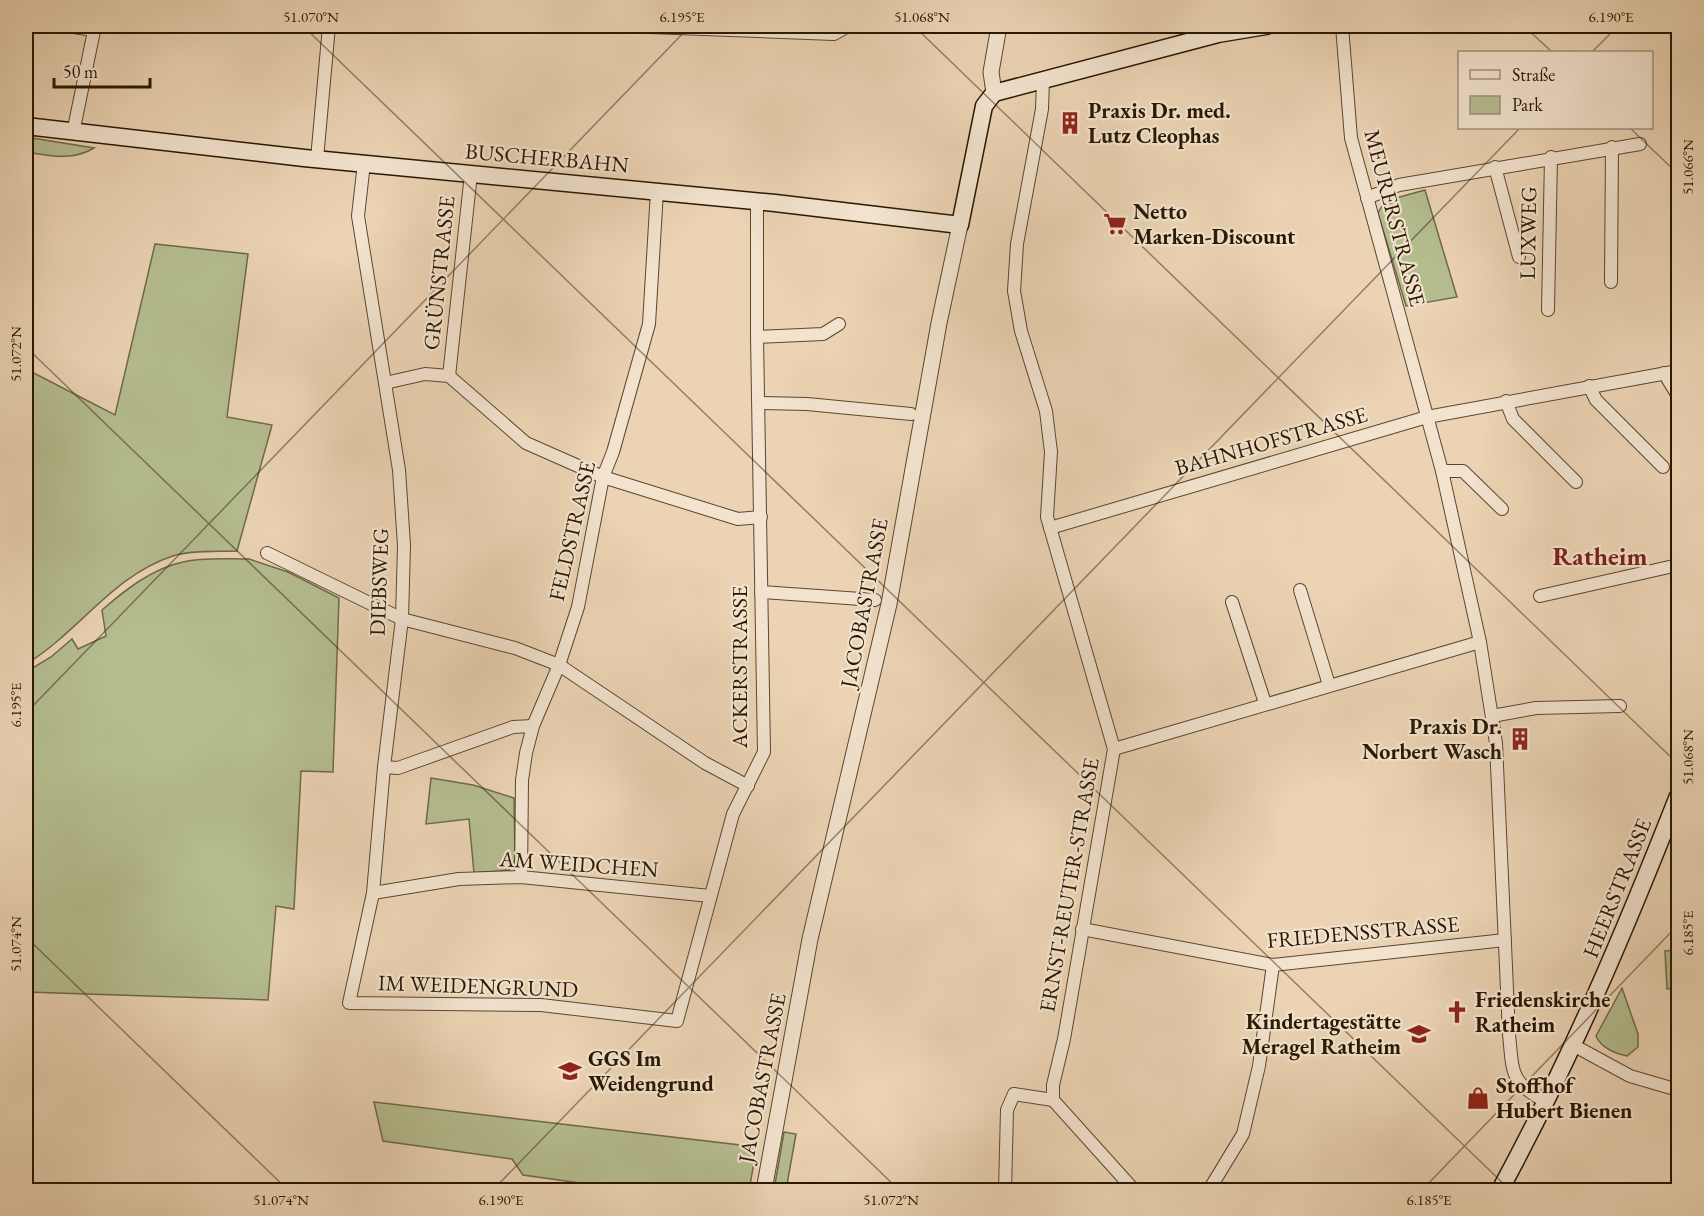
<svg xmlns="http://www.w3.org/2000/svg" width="1704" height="1216" font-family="'EB Garamond',serif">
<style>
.green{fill:#b5bd8f;stroke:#6f6a48;stroke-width:1.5}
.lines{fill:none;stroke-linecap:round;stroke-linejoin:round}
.minor-casing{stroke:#5a472d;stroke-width:14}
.tertiary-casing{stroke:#5a472d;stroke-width:17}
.secondary-casing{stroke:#291800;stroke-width:19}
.minor{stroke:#f2e2ce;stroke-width:12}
.tertiary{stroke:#f2e2ce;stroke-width:15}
.secondary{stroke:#f2e2ce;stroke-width:16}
.ticks{fill:none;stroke:#291800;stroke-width:1.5;stroke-opacity:0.45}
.labels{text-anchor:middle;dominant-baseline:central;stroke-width:4.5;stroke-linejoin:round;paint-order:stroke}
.poi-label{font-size:22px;font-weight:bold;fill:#291800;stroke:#f2e2ce;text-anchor:start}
.street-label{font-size:22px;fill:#291800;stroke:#f2e2ce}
.quarter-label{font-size:26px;font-weight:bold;fill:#7a1f14;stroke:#f2e2ce}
.neatline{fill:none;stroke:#291800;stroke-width:2}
.ticks-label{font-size:15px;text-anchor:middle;fill:#291800}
</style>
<rect width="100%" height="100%" fill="#ebd3b3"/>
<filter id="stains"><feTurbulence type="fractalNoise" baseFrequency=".00333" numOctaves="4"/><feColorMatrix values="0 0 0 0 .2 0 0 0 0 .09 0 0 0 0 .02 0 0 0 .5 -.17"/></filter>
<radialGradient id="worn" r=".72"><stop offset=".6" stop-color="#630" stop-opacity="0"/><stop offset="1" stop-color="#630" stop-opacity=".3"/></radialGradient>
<!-- green -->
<g class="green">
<path d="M26 137 94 148C73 161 50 156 26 152Z"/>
<polygon points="1425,190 1457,297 1406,306 1378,213 1382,206 1397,201 1396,198"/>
<path d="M155 244 248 254 227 417 272 425 237 551C217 552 192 550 173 556 113 575 78 633 26 664V369L115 415Z"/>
<path d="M249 559 288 572 339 598 333 772 301 771 294 909 276 906 268 1000 26 992V672L51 657 72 639 78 649 106 636 102 610C125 590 153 568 183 562 204 557 228 559 249 559Z"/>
<polygon points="431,778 473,785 514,798 515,859 509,870 474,873 469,819 426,824"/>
<polygon points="1678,950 1678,988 1667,989 1665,951"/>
<path d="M1622 988 1638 1034V1047L1627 1056C1616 1054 1601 1048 1596 1036Z"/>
<polygon points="374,1102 757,1147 749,1190 630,1190 523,1175 512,1159 383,1141"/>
<polygon points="784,1132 796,1134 786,1190 774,1190"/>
</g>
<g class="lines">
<!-- minor casing -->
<g class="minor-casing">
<g id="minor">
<polyline points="67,26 94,30"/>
<polyline points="623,26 834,34 848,26"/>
<path d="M1342 26 1351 138 1442 471 1480 642 1496 743 1509 1034C1513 1075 1510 1081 1546 1102"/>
<polyline points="1043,81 1042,109 1017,244 1014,291 1021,331 1046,411 1051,452 1047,517 1114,749 1064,1039 1053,1085 1053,1100"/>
<polyline points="73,133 95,26"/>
<polyline points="317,159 329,26"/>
<polyline points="364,163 358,216 399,470 404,545 402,619 384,767 373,893 349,1003 541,1005 677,1021 733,814 764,752 757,337 757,201"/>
<polyline points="1495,167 1519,257"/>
<polyline points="1367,198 1399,185 1640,144"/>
<polyline points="1611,282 1612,147"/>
<polyline points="1548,310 1551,157"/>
<polyline points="757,337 823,334 839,324"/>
<polyline points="1664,373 1678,396"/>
<polyline points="449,376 471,174"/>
<polyline points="385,383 425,374 449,376 526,443 603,477 738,519 761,517"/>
<polyline points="1589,386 1596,400 1663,467"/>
<polyline points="1506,401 1513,419 1576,482"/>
<polyline points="759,403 807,404 911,414"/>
<polyline points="1442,471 1463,471 1502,509"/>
<polyline points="1050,528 1427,417 1678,371"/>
<polyline points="267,553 402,619 515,648 559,665 705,763 748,786"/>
<polyline points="1300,590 1329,685"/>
<polyline points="761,592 875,600"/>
<polyline points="1540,596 1678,565"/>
<polyline points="1232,602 1265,703"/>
<polyline points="1492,716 1536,708 1620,706"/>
<polyline points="1114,749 1480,642"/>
<polyline points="384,767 398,768 513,727 533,726"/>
<polyline points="521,877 522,780 526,753 533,726 559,665 578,607 603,477 613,452 649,324 657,191"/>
<polyline points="373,893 459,879 521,877 710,896"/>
<polyline points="1082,929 1273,965 1505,940"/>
<polyline points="1573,1045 1630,1076 1678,1090"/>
<polyline points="1005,1190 1007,1110 1014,1094 1053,1100 1134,1190"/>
<polyline points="1209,1190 1243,1134 1259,1066 1273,965"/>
</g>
</g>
<!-- tertiary casing -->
<g class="tertiary-casing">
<g id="tertiary">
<polyline points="994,93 991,72 999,26"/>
<polyline points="764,1190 810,939 889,604 939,323 960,225"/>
</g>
</g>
<!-- secondary casing -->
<g class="secondary-casing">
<g id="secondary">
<polyline points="26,126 304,158 775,203 960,225 984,106 994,93 1218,34 1266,26"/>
<path d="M1500 1190C1569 1063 1625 931 1678 796"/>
</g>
</g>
<!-- minor -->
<use href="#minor" class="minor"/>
<!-- tertiary -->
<use href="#tertiary" class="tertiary"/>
<!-- secondary -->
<use href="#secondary" class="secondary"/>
</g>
<!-- ticks -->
<path class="ticks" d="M303 26 1510 1190M914 26 1678 764M1524 26 1552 52M1592 52 1618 26M1630 128 1678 174M26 347 899 1190M26 713 690 26M26 937 288 1190M493 1190 1520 128M1422 1190 1678 925"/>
<!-- icons -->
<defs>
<g id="building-bare" transform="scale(1.8)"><path d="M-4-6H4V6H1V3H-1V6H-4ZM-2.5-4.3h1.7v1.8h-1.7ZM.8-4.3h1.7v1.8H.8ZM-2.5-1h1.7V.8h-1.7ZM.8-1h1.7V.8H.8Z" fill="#8f2418" stroke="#f2e2ce" stroke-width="2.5" paint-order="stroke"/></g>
<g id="supermarket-bare" transform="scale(1.8)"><path d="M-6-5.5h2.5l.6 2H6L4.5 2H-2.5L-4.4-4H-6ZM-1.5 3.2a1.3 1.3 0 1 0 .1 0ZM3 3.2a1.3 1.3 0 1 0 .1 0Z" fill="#8f2418" stroke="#f2e2ce" stroke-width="2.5" paint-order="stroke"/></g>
<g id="church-bare" transform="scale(1.8)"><path d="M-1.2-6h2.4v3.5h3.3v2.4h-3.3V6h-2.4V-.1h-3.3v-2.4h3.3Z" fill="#8f2418" stroke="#f2e2ce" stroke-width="2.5" paint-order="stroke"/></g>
<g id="school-bare" transform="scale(1.8)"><path d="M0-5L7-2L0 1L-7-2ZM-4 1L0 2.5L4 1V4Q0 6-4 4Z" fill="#8f2418" stroke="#f2e2ce" stroke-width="2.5" paint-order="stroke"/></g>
<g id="shop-bare" transform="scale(1.8)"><path d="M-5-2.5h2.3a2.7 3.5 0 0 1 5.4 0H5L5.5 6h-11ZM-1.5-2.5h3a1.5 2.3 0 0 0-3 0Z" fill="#8f2418" stroke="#f2e2ce" stroke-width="2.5" paint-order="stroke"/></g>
</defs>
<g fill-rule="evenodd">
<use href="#building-bare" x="1070" y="123"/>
<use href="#supermarket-bare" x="1115" y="224"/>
<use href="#building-bare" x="1520" y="739"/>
<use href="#church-bare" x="1457" y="1012"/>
<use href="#school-bare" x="1419" y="1034"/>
<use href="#school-bare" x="570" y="1071"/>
<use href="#shop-bare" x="1478" y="1098"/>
</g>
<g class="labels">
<!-- poi labels -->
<g class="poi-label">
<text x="1088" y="110">Praxis Dr. med.<tspan x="1088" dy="25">Lutz Cleophas</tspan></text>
<text x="1133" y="211">Netto<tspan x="1133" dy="25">Marken-Discount</tspan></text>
<text x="1502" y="726" text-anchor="end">Praxis Dr.<tspan x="1502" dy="25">Norbert Wasch</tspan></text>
<text x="1475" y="999">Friedenskirche<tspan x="1475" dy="25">Ratheim</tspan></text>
<text x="1401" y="1021" text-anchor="end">Kindertagestätte<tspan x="1401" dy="25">Meragel Ratheim</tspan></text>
<text x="588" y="1058">GGS Im<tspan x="588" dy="25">Weidengrund</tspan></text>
<text x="1496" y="1085">Stoffhof<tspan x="1496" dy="25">Hubert Bienen</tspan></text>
</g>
<!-- street labels -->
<g class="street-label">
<text transform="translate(547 158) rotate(5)">BUSCHERBAHN</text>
<text transform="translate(1395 218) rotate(75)">MEURERSTRASSE</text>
<text transform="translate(1528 233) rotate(-89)">LUXWEG</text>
<text transform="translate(439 273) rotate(-84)">GRÜNSTRASSE</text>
<text transform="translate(1271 441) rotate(-16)">BAHNHOFSTRASSE</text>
<text transform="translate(572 531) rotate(-77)">FELDSTRASSE</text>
<text transform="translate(379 582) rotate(-88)">DIEBSWEG</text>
<text transform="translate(864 603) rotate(-79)">JACOBASTRASSE</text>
<text transform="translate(739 667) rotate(-90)">ACKERSTRASSE</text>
<text transform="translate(579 864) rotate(4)">AM WEIDCHEN</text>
<text transform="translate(1069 885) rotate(-80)">ERNST-REUTER-STRASSE</text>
<text transform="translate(1617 888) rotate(-68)">HEERSTRASSE</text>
<text transform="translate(1363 932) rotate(-5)">FRIEDENSSTRASSE</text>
<text transform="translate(478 986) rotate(2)">IM WEIDENGRUND</text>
<text transform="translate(762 1078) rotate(-79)">JACOBASTRASSE</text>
</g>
<!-- quarter labels -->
<g class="quarter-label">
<text x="1600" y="556">Ratheim</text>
</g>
</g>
<!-- margin -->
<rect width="1704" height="1216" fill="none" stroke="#ebd3b3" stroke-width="66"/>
<!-- legend -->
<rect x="1458" y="51" width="195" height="78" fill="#f2e2ce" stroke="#a2917c" stroke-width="1.5"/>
<rect x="1470" y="70" width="30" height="9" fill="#f2e2ce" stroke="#a2917c" stroke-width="1.5"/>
<text x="1512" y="81" font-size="18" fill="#291800">Straße</text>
<rect x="1470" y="96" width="30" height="18" fill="#b5bd8f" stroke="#a2917c" stroke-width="1.5"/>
<text x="1512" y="111" font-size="18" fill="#291800">Park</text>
<!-- scale -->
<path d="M54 78v9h96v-9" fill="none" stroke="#291800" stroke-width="3"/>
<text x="63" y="78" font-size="18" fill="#291800" stroke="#f2e2ce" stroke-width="4.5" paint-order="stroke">50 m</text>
<rect x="33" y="33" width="1638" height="1150" class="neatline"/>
<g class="ticks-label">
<text x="311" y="22">51.070°N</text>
<text x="682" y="22">6.195°E</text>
<text x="922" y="22">51.068°N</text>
<text x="1611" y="22">6.190°E</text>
<text transform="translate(1688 167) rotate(-90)" y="5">51.066°N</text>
<text transform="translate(16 354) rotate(-90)" y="5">51.072°N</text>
<text transform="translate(16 705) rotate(-90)" y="5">6.195°E</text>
<text transform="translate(1688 757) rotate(-90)" y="5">51.068°N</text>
<text transform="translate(1688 933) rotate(-90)" y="5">6.185°E</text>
<text transform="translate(16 944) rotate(-90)" y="5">51.074°N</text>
<text x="281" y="1205">51.074°N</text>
<text x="501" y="1205">6.190°E</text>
<text x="891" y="1205">51.072°N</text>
<text x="1429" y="1205">6.185°E</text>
</g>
<rect width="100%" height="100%" filter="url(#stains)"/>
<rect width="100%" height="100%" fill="url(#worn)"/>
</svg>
